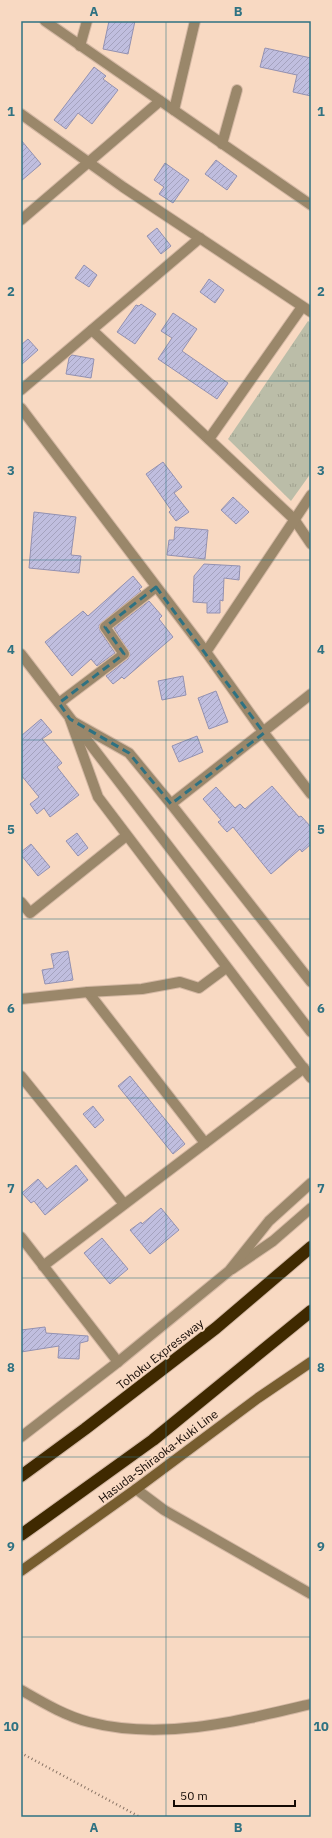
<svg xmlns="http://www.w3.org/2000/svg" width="332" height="1838" font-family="'IBM Plex Sans',sans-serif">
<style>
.grass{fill:url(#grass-tufts)}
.building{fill:url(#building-hatch);stroke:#9391b1}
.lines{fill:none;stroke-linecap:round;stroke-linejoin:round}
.service-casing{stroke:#d4b8a4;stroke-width:12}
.minor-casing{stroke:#d4b8a4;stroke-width:12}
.tertiary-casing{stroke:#d4b8a4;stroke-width:12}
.secondary-casing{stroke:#d4b8a4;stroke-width:12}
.motorway-casing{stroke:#d4b8a4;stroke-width:14}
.path{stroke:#897465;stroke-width:2.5;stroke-dasharray:1 3;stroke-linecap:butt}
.service{stroke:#9a876a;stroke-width:10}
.minor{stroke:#9a876a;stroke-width:10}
.tertiary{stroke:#9a876a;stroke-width:10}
.secondary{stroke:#775d2f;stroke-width:10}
.motorway{stroke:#3f2900;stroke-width:12}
.marked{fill:none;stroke:#2e7282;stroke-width:3;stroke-dasharray:8 5;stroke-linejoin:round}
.grid{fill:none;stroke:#2e7282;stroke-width:1;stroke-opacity:0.55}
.labels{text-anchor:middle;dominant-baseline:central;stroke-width:4;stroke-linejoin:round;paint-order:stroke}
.street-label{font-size:12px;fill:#140a04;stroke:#f8d9c2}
.neatline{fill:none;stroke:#2e7282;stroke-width:1.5}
.grid-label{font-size:13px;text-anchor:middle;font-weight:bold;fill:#2e7282}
</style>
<defs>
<pattern id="grass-tufts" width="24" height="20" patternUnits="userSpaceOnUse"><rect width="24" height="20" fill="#bbbda8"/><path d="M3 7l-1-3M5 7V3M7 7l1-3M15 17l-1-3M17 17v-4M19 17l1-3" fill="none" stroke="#a0a18f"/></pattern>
<pattern id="building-hatch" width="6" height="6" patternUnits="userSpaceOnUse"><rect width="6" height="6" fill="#c0bedf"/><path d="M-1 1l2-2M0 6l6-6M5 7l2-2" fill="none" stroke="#a4a2be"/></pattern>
</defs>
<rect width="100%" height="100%" fill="#f8d9c2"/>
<!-- grass -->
<polygon class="grass" points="308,321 311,323 311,473 291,501 228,439"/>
<!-- building -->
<g class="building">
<polygon points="109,21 135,21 128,54 103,49"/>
<polygon points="265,48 311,58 311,96 293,92 297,75 260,67"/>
<polygon points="94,67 106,76 103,79 118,90 92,124 78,113 66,129 54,120"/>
<polygon points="21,140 41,164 21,181"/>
<polygon points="216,160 237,176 227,190 205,174"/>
<polygon points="165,163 189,180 173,203 159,194 164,187 154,180"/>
<polygon points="157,228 171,246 161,254 147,236"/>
<polygon points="84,265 97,275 89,287 75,278"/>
<polygon points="209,279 224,290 215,303 200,292"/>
<polygon points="141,304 156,314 135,344 117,332 136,305 139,306"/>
<polygon points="173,313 197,329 182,351 228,383 217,399 158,359 172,338 161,331"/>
<polygon points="28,339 38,350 21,365 21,345"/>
<polygon points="72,355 94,359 91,378 66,374 69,358"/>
<polygon points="163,462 182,487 174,493 189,512 176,521 169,512 171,510 146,474"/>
<polygon points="233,497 249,512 236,524 221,510"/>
<polygon points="34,512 76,517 71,555 81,556 79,573 29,568"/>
<polygon points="175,527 208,530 205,559 167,555 169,540 174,540"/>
<polygon points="204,564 240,566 239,580 224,578 223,601 220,600 220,613 207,613 207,603 193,602 194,576"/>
<polygon points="133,576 142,587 139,589 141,591 99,625 100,631 115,653 97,666 91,659 72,676 45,642 83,611 88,616"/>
<polygon points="149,601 162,616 159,619 173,637 124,679 122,677 113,684 106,676 128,659 130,654 114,628"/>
<polygon points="183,676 186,695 162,700 158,681"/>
<polygon points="216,691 228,722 209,729 198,698"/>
<polygon points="41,719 52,732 42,739 62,763 57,767 79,795 50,817 44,808 37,814 30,804 39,797 21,775 21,736"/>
<polygon points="197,736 203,752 179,762 172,746"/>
<polygon points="272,786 299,817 301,816 311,827 311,844 302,852 300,849 271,874 233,827 227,832 218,822 221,820 203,799 216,787 235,808 240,804 245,809"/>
<polygon points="77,833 88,848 78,856 66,841"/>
<polygon points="31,844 50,867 38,876 21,855 21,852"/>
<polygon points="68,951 73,980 45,984 42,970 54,968 51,954"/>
<polygon points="130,1076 185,1144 173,1154 118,1086"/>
<polygon points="93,1106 104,1120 95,1128 83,1114"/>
<polygon points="76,1165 88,1180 45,1215 34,1201 31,1203 22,1193 38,1179 47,1189"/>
<polygon points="161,1208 179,1230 150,1254 130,1230 141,1222 142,1224"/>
<polygon points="102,1238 128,1269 110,1284 84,1253"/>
<polygon points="45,1327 46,1333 88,1336 88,1341 80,1343 79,1359 58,1358 59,1346 21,1352 21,1330"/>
</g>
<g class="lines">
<!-- service casing -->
<g class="service-casing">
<g id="service">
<polyline points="222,144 237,90"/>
<polyline points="232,1269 273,1241 311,1208"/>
</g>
</g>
<!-- minor casing -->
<g class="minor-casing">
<g id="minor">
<polyline points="45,21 311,205"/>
<polyline points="80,46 87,21"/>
<polyline points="174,110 195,21"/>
<polyline points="21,114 123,187 311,312"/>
<polyline points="92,330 294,519 311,544"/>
<polyline points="21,390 200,238"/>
<polyline points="21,408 206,652 264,733 311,794"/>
<polyline points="209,439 302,307"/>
<polyline points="206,652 311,495"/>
<polyline points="59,703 124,654 105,627 156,587"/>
<polyline points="70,719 98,797 311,1078"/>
<polyline points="72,721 129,753 171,804 311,982"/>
<polyline points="171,804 311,694"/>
<polyline points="21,902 30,913 126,836"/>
<polyline points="88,992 205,1143"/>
<polyline points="21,999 88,992 142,989 180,982 199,988 226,968"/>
<polyline points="21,1076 124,1204"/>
<polyline points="43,1266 304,1068"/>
</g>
</g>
<!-- tertiary casing -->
<g class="tertiary-casing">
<g id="tertiary">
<polyline points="21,220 160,101"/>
<polyline points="21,654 311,1032"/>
<polyline points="21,1237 118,1362"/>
<polyline points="21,1437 118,1362 229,1271 269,1221 311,1183"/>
<polyline points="136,1489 164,1510 311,1594"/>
<path d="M21 1690C42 1702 65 1716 89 1722 162 1741 240 1721 311 1704"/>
</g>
</g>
<!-- secondary casing -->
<g class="secondary-casing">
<polyline id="secondary" points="21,1571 136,1489 258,1398 311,1362"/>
</g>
<!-- motorway casing -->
<g class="motorway-casing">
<g id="motorway">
<polyline points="21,1476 85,1429 216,1328 311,1247"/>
<polyline points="21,1535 153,1440 311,1311"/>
</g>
</g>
<!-- path -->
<polyline class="path" points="21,1753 140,1817"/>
<!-- service -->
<use href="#service" class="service"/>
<!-- minor -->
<use href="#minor" class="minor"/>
<!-- tertiary -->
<use href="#tertiary" class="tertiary"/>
<!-- secondary -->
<use href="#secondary" class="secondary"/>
<!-- motorway -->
<use href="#motorway" class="motorway"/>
</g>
<!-- marked area -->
<path class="marked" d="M156 587 264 733 171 804 129 753 70 719 59 703 124 654 105 627Z"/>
<!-- grid -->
<path class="grid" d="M166 21V1817M21 201H311M21 381H311M21 560H311M21 740H311M21 919H311M21 1098H311M21 1278H311M21 1457H311M21 1637H311"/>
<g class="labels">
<!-- street labels -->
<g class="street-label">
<text transform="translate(160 1354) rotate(-38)">Tohoku Expressway</text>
<text transform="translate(158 1456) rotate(-37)">Hasuda-Shiraoka-Kuki Line</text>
</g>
</g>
<!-- border -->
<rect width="332" height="1838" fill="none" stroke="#f8d9c2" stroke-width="44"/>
<!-- scale -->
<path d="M174 1800v6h121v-6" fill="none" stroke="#140a04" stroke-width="2"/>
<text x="180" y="1800" font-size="12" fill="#140a04" stroke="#f8d9c2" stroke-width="3" paint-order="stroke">50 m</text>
<rect x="22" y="22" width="288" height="1794" class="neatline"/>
<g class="grid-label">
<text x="94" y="16">A</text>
<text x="238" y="16">B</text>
<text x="11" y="116">1</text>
<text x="321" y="116">1</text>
<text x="11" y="296">2</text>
<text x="321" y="296">2</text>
<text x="11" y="475">3</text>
<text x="321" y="475">3</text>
<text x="11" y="654">4</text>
<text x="321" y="654">4</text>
<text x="11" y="834">5</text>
<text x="321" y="834">5</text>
<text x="11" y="1013">6</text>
<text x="321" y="1013">6</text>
<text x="11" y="1193">7</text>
<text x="321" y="1193">7</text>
<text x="11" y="1372">8</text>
<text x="321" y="1372">8</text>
<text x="11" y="1551">9</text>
<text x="321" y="1551">9</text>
<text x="11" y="1731">10</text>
<text x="321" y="1731">10</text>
<text x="94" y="1832">A</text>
<text x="238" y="1832">B</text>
</g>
</svg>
